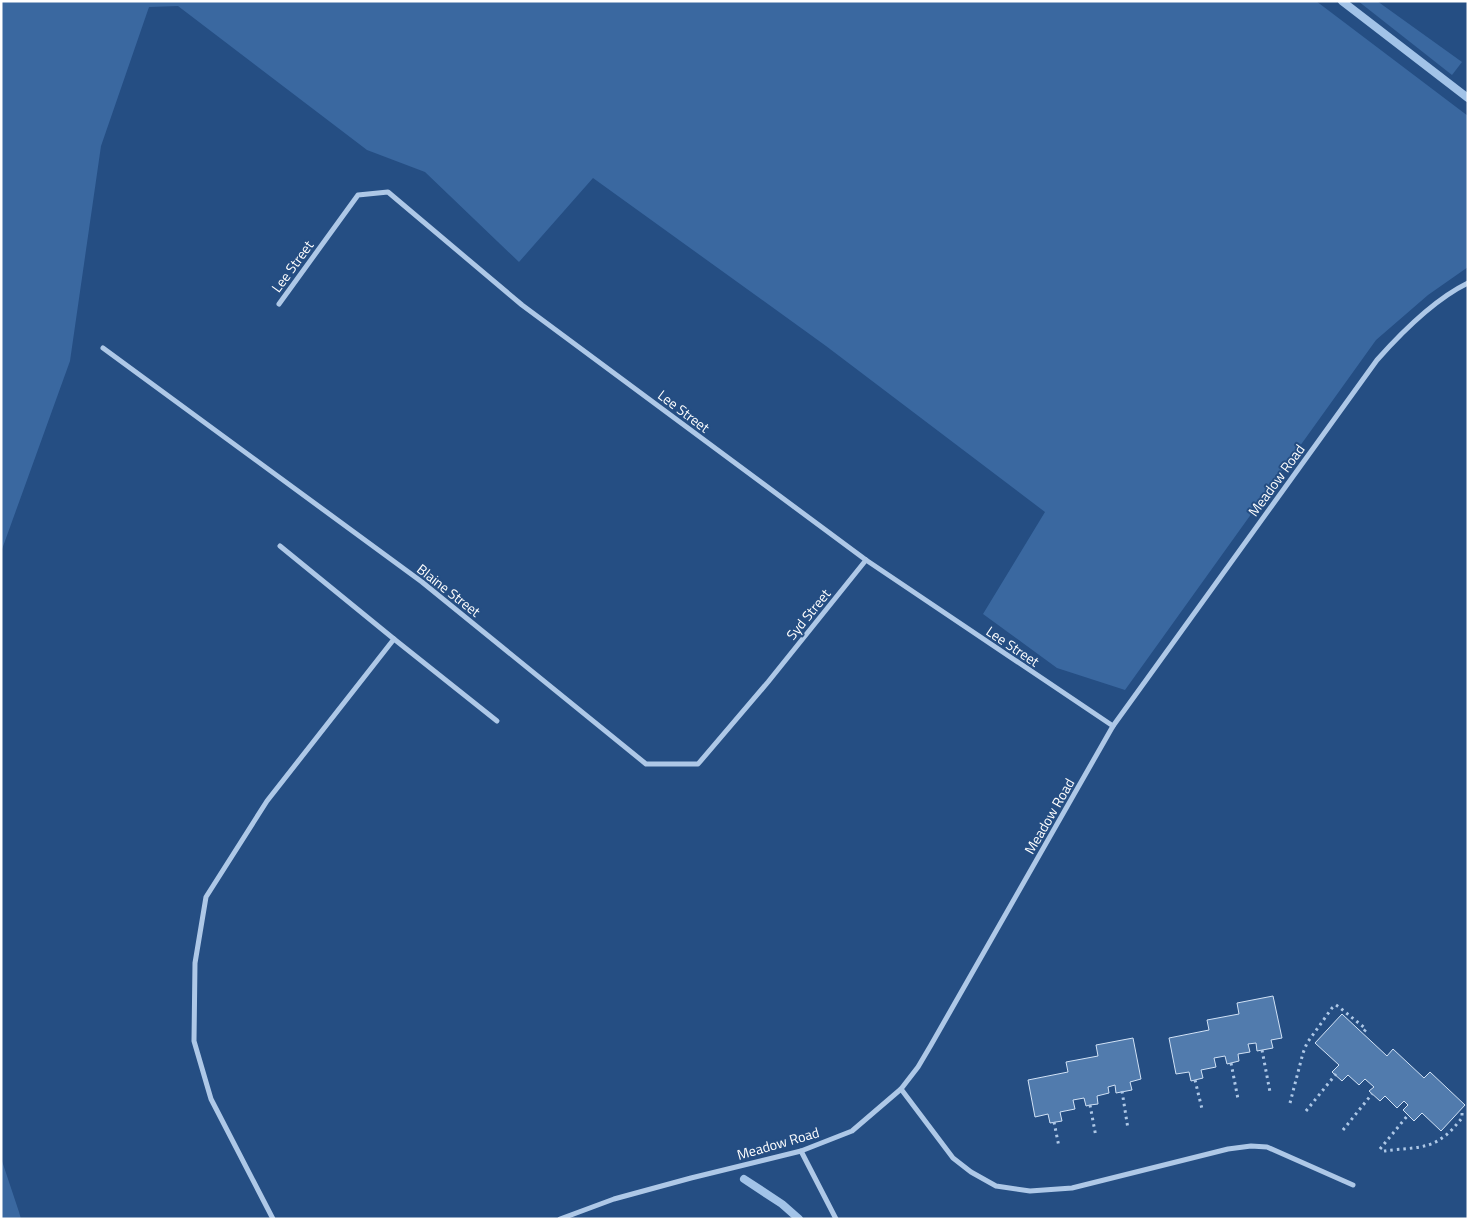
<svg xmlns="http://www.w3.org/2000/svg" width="1469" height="1220" font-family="'Titillium Web',sans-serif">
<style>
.green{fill:#3a68a0}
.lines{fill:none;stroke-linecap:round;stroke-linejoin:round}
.stream{stroke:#a2c3e8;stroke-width:8}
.building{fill:#517bad;stroke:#d1e2f6}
.path{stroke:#aec8e7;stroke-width:3;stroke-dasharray:2.5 4;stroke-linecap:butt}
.minor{stroke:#aec8e7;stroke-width:5}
.labels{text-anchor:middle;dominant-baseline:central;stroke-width:4;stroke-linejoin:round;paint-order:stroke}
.street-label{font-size:14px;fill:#fff;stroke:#254e83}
</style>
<rect width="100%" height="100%" fill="#254e83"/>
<!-- green -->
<g class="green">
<polygon points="1,1 1316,1 1468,116 1468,267 1428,295 1376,340 1125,690 1057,668 983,614 1045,512 826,346 593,178 519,262 425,172 367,150 178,6 149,7 101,146 70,361 1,552"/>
<polygon points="1358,1 1377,1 1462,62 1452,75"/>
<polygon points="1,1158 19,1212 21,1219 1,1219"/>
</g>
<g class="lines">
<!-- stream -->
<g class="stream">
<polyline points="1342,1 1468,98"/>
<polyline points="744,1179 782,1204 799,1219"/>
</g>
</g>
<!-- building -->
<g class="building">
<polygon points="1273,996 1282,1038 1271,1040 1273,1048 1257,1051 1256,1043 1248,1044 1250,1052 1238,1054 1239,1061 1227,1064 1225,1056 1214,1058 1216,1067 1201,1070 1203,1078 1191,1081 1189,1072 1176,1074 1169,1038 1209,1030 1207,1020 1239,1014 1237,1003"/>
<polygon points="1342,1014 1387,1056 1393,1049 1424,1078 1430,1072 1465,1105 1441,1131 1422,1113 1414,1121 1403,1110 1408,1105 1404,1101 1397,1108 1385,1096 1380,1101 1369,1091 1374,1087 1365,1079 1359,1085 1348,1075 1342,1081 1332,1072 1339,1065 1315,1043"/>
<polygon points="1133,1038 1141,1079 1130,1082 1132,1090 1116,1093 1115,1085 1108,1087 1109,1093 1097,1096 1098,1104 1090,1105 1086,1106 1084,1098 1073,1100 1075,1109 1060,1112 1062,1121 1050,1123 1048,1114 1035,1117 1028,1080 1068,1072 1066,1062 1098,1056 1096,1045"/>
</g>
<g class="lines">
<!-- path -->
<g class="path">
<polyline points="1262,1050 1270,1092"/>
<polyline points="1231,1063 1238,1099"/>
<polyline points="1195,1080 1202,1109"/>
<polyline points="1122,1091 1128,1129"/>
<polyline points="1290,1103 1303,1053 1307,1043 1332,1008 1336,1005 1339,1007 1366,1029 1363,1033"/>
<polyline points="1090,1105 1096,1137"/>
<polyline points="1306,1111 1336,1074"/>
<polyline points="1054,1122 1059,1147"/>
<polyline points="1343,1130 1372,1094"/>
<polyline points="1380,1149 1408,1115"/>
<path d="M1384 1151C1402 1148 1427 1150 1442 1138 1450 1133 1456 1125 1462 1118V1113L1460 1110"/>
</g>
<!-- minor -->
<g class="minor">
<polyline points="279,304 358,195 388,192 522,305 866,560 1113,726"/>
<polyline points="103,348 422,582 646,764 698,764 768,682 866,560"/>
<polyline points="394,639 497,721"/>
<polyline points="901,1089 953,1158 971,1172 996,1186 1030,1191 1072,1188 1228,1149 1251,1146 1267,1147 1353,1185"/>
<polyline points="801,1151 836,1219"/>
<polyline points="273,1219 211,1099 194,1041 195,963 206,897 267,801 394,639 280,546"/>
<path d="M560 1219 614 1199 691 1178 801 1151 852 1131 901 1089 918 1067 931 1045 1113 726 1377 360C1401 333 1435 299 1468 283"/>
</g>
</g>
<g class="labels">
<!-- street labels -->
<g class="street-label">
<text transform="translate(292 266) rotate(-54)">Lee Street</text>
<text transform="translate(684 411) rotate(37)">Lee Street</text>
<text transform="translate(1276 480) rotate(-54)">Meadow Road</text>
<text transform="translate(449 590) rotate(38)">Blaine Street</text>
<text transform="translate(808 614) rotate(-51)">Syd Street</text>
<text transform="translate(1013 646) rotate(34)">Lee Street</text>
<text transform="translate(1049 816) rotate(-60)">Meadow Road</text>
<text transform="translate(778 1143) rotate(-16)">Meadow Road</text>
</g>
</g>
<!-- border -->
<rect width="1469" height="1220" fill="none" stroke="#ffffff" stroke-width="5"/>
</svg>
